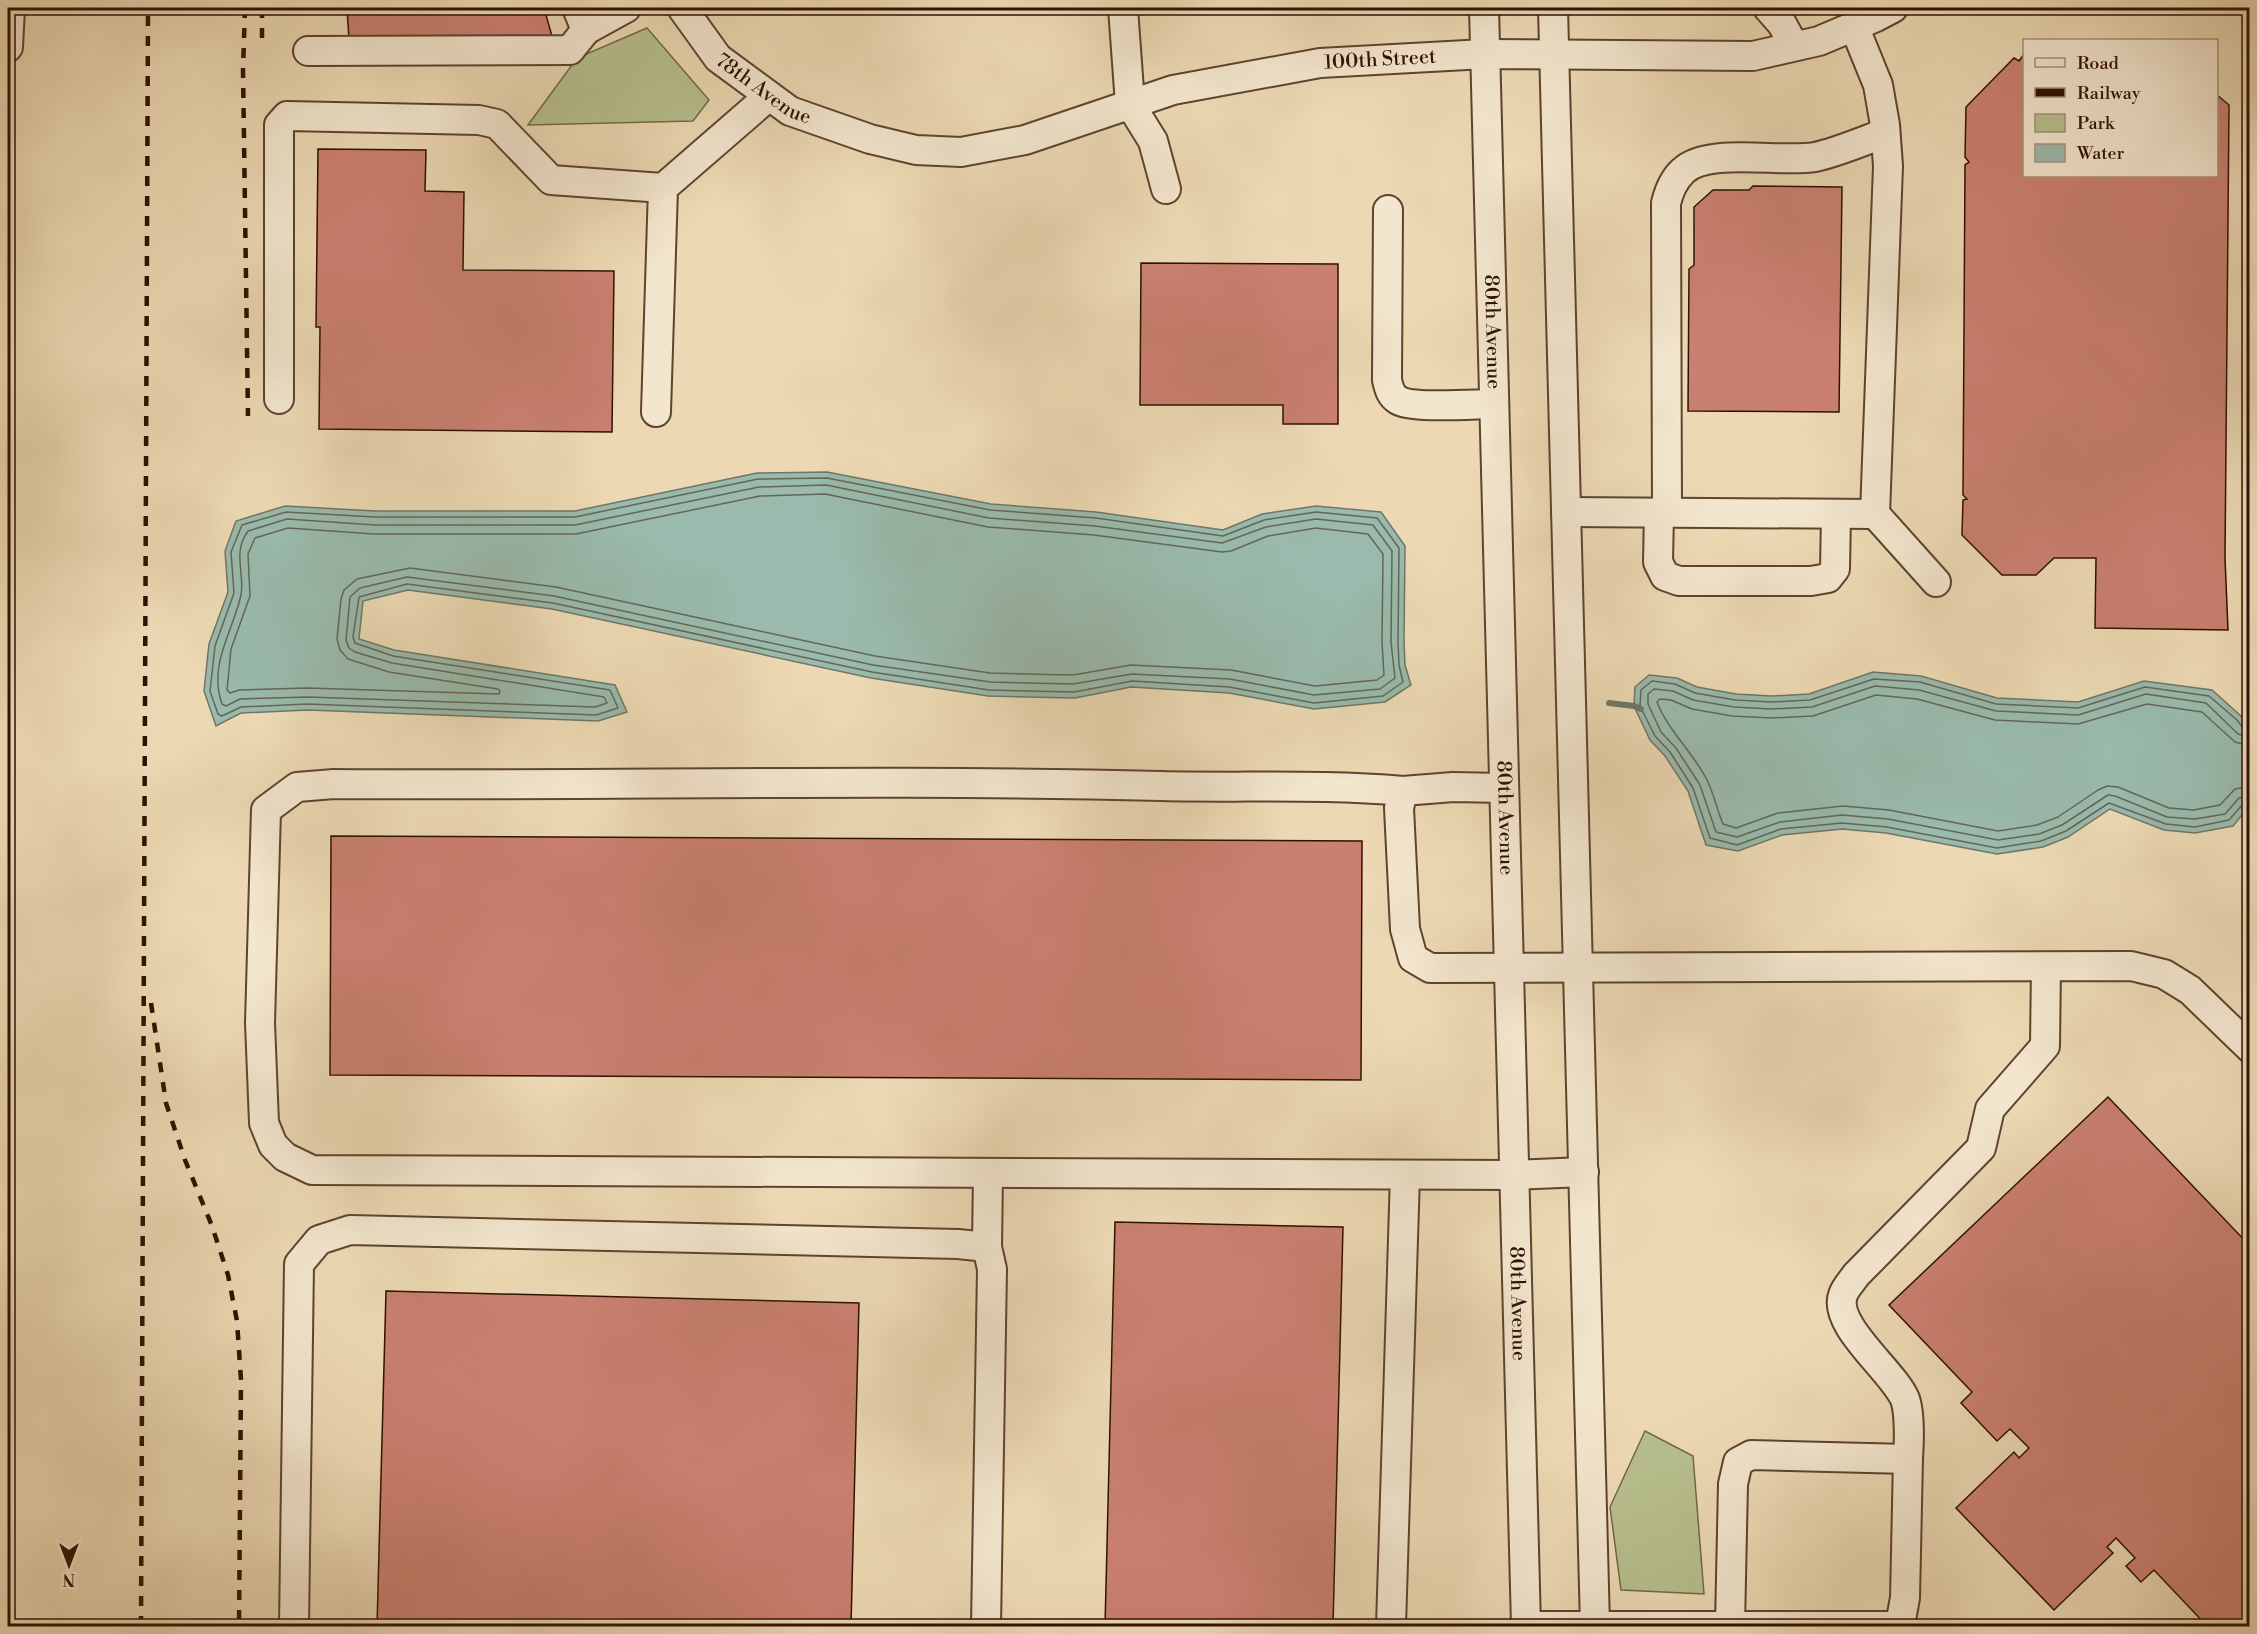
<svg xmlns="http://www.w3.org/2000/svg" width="2257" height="1634" font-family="'Libre Bodoni',serif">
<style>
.green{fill:#b7bf8d;stroke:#736848;stroke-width:1.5}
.water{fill:#99baac;stroke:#6f7668;stroke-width:1.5}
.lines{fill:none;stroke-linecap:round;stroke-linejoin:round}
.shore{stroke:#646658;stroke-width:1.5}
.stream{stroke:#6f7668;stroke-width:6}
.building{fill:#ca8070;stroke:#2f1103;stroke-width:1.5}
.minor-casing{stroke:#5e432f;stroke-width:32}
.minor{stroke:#f3e6ce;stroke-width:28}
.rail{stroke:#2f1103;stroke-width:4.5;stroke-dasharray:10 10;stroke-linecap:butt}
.labels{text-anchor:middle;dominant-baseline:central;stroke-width:6;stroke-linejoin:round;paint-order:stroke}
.street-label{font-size:20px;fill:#2f1103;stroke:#f3e6ce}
</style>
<rect width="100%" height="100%" fill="#ecd9b3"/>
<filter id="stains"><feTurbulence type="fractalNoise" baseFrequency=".00333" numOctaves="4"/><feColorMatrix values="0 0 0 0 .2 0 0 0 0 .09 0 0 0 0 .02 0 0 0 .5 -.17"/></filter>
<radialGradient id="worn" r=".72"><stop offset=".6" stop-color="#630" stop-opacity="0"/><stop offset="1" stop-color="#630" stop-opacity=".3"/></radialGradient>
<!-- green -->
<g class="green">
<polygon points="647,28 709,100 693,121 528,125 577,58"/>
<polygon points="1645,1431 1693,1456 1704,1594 1621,1590 1610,1507"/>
</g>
<!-- water -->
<g class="water">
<polygon points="827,472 991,504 1096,512 1223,530 1262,514 1316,506 1381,512 1405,546 1404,641 1405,665 1411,685 1385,702 1314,709 1229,693 1131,687 1075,698 988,696 871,678 552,609 408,590 363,601 359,639 394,650 615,685 627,712 598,721 308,710 241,713 216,726 204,691 209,644 228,592 225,551 236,521 285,506 375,511 575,511 757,473"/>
<polygon points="1873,672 1921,676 1997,698 2078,702 2144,681 2212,690 2241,716 2249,727 2249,806 2233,826 2195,833 2164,830 2110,809 2068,837 2043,847 1997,854 1886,833 1842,829 1782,835 1738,851 1706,845 1688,791 1665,756 1650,740 1634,706 1635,687 1649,675 1677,678 1697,687 1736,694 1771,696 1809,694"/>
</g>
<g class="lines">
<!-- shore -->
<g class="shore">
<polygon points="827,478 990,510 1096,518 1223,536 1264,520 1316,512 1377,518 1399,548 1398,642 1399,665 1403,682 1383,696 1314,703 1229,687 1132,681 1074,692 989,690 872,672 553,603 407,584 359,597 353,637 355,643 393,656 610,690 618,708 596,715 307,704 241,707 222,716 218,714 210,691 215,646 234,593 231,552 242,525 286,512 375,517 575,517 758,479"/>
<path d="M826 485 989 518 1095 526 1222 543 1266 527 1316 519 1373 525 1392 551 1391 642 1395 678 1380 689 1314 695 1230 679 1132 674 1073 684 990 682 873 665 554 596 407 577 360 588 350 597 346 640 349 648 355 652 392 663 604 697 607 703 595 707 308 697 240 699 226 706 222 704C208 664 233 632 241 595 245 572 232 553 248 531L287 519 375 525H575L759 487Z"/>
<polygon points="825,494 988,527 1094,535 1222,552 1231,551 1268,536 1316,528 1368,534 1383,554 1382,642 1384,675 1377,680 1315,686 1231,670 1131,665 1073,675 990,673 875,656 556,587 410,568 357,579 344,590 341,599 337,639 340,650 348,659 389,672 498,689 500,691 499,694 308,688 239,690 230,693 227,690 231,649 250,596 248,554 255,538 288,528 374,534 576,534 760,496"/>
<polyline points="2250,729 2243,728 2237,720 2209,696 2145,687 2078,708 1996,704 1920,682 1874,679 1810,700 1771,702 1735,700 1695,693 1675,684 1652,681 1641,690 1640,706 1655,736 1670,752 1693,788 1710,838 1737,845 1781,829 1842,823 1887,827 1997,848 2041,841 2066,831 2109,803 2166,824 2195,827 2229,820 2243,804 2250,803"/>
<polyline points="2250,737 2238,734 2206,703 2146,694 2078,715 1996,711 1919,690 1875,686 1812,707 1771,709 1734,707 1693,700 1673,691 1654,689 1648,694 1648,704 1661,732 1676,748 1700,785 1716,832 1737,837 1780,822 1842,815 1888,819 1998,840 2039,834 2062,825 2108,795 2115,796 2167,817 2195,819 2225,814 2239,798 2250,795"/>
<path d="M2250 746 2235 742 2202 712 2147 704 2078 724 1995 720 1917 699 1876 695 1813 716 1771 718 1732 716 1692 709 1671 700 1660 699 1657 702C1668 731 1693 752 1707 780 1714 794 1717 810 1723 824L1736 828 1778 813 1843 806 1889 810 1998 831 2037 825 2058 817 2098 790 2107 786 2118 787 2169 808 2194 810 2220 805 2235 789 2250 786"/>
</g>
<!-- stream -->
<polyline class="stream" points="1609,703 1634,706 1641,709"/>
</g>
<!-- building -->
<g class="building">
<polygon points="347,8 544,8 554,43 349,40"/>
<polygon points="2024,54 2024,176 2216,176 2216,94 2229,105 2225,558 2228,630 2095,628 2096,558 2054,558 2036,575 2002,575 1962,535 1963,500 1967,499 1963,495 1965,165 1969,162 1965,157 1966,107 2014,58 2019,61"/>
<polygon points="318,149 426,150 425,191 464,192 463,270 614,271 612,432 319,429 320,327 316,327"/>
<polygon points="1753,186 1842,187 1839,412 1688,411 1689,269 1694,265 1694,207 1713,190 1749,190"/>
<polygon points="1141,263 1338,264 1338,424 1283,424 1283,405 1140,405"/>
<polygon points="331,836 1362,841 1361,1080 330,1075"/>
<polygon points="2108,1097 2250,1246 2250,1626 2207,1626 2154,1570 2141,1582 2126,1566 2135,1558 2116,1538 2107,1547 2113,1553 2054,1610 1956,1508 2014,1452 2019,1458 2029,1448 2010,1429 1997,1441 1961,1403 1972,1392 1889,1305"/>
<polygon points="1115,1222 1343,1227 1333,1626 1105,1626"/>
<polygon points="386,1291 859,1303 851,1626 377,1626"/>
</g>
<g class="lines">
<!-- minor casing -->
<g class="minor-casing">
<g id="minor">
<polyline points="577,8 586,30 626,8"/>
<path id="s1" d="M682 8 718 58 790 111 870 139 916 150 961 152 1025 140 1173 90 1320 63 1485 54 1753 56 1819 41 1876 17 1893 8"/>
<polyline points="1123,8 1130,104 1153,141 1166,189"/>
<path id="s2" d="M1484 8 1526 1626"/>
<polyline points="1553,8 1595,1626"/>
<polyline points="1768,8 1782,24 1794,46"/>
<polyline points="8,47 10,8"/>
<polyline points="308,51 570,50 586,30"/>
<path d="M1388 210 1387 380C1389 389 1391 396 1398 400 1412 409 1475 404 1494 404"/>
<polyline points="279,399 279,125 287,116 479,120 497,124 551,180 663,188"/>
<polyline points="656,412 663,188 769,96"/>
<polyline points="1566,512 1875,514 1888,166 1885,125 1878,85 1854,26"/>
<polyline points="1659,512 1658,562 1665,576 1679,581 1811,581 1828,578 1835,569 1836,514"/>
<path d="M1667 512 1666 203C1669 191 1673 180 1683 171 1708 147 1780 163 1815 157 1838 152 1863 141 1885 133"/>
<polyline points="1875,514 1936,582"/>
<polyline points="1503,788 1453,787 1403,791 1399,808 1405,929 1413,958 1430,968 2131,966 2164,974 2190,990 2250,1048"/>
<path d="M1403 791C1323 784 1242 788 1161 786 885 779 610 786 334 784L297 787 266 810 260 1023 264 1123 273 1145 285 1157 312 1170 1515 1175 1584 1172"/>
<polyline points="987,1247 988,1173"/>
<path d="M1908 1459C1909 1444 1910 1413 1905 1399 1893 1371 1832 1325 1843 1295 1845 1288 1852 1281 1856 1275L1981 1148 1990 1109 2045 1046 2046 967"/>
<polyline points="1730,1625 1733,1484 1738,1462 1751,1455 1908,1459 1905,1598 1900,1625"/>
<polyline points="294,1626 299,1264 319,1240 350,1230 958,1244 987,1247 992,1269 986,1626"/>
<polyline points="1391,1626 1405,1175"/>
<polyline points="1538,1626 1901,1626"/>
</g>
</g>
<!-- minor -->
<use href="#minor" class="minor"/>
<!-- rail -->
<g class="rail">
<polyline points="245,8 243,70 248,416"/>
<polyline points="262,8 262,40"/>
<polyline points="151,1003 166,1103 185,1160 212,1226 228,1275 237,1321 241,1380 239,1626"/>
<polyline points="141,1626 148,8"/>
</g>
</g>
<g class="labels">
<!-- street labels -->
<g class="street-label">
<text stroke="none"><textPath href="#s1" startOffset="759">100th Street</textPath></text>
<text stroke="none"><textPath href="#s1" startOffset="117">78th Avenue</textPath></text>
<text stroke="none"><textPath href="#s2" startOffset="324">80th Avenue</textPath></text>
<text stroke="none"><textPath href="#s2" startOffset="810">80th Avenue</textPath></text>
<text stroke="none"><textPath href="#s2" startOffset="1296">80th Avenue</textPath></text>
</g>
</g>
<!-- margin -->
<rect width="2257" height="1634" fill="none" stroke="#ecd9b3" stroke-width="30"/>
<rect x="9" y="9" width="2239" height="1616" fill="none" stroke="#2f1103" stroke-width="3"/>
<rect x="15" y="15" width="2227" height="1604" fill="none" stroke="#2f1103" stroke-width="1.5"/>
<!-- legend -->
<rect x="2023" y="39" width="195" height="138" fill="#f3e6ce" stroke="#a5917d" stroke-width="1.5"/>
<rect x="2035" y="58" width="30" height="9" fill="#f3e6ce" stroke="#a5917d" stroke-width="1.5"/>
<text x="2077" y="69" font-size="18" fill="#2f1103">Road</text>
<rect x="2035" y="88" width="30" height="9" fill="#2f1103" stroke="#a5917d" stroke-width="1.5"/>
<text x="2077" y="99" font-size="18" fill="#2f1103">Railway</text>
<rect x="2035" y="114" width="30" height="18" fill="#b7bf8d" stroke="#a5917d" stroke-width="1.5"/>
<text x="2077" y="129" font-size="18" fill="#2f1103">Park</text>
<rect x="2035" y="144" width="30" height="18" fill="#99baac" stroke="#a5917d" stroke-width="1.5"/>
<text x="2077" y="159" font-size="18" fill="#2f1103">Water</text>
<!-- north arrow -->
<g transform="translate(69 1565) rotate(180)" stroke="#f3e6ce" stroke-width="4.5" paint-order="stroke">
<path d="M0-4.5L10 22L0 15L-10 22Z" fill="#2f1103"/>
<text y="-9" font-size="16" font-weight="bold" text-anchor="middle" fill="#2f1103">N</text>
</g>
<rect width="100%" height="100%" filter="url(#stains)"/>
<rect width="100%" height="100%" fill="url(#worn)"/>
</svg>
